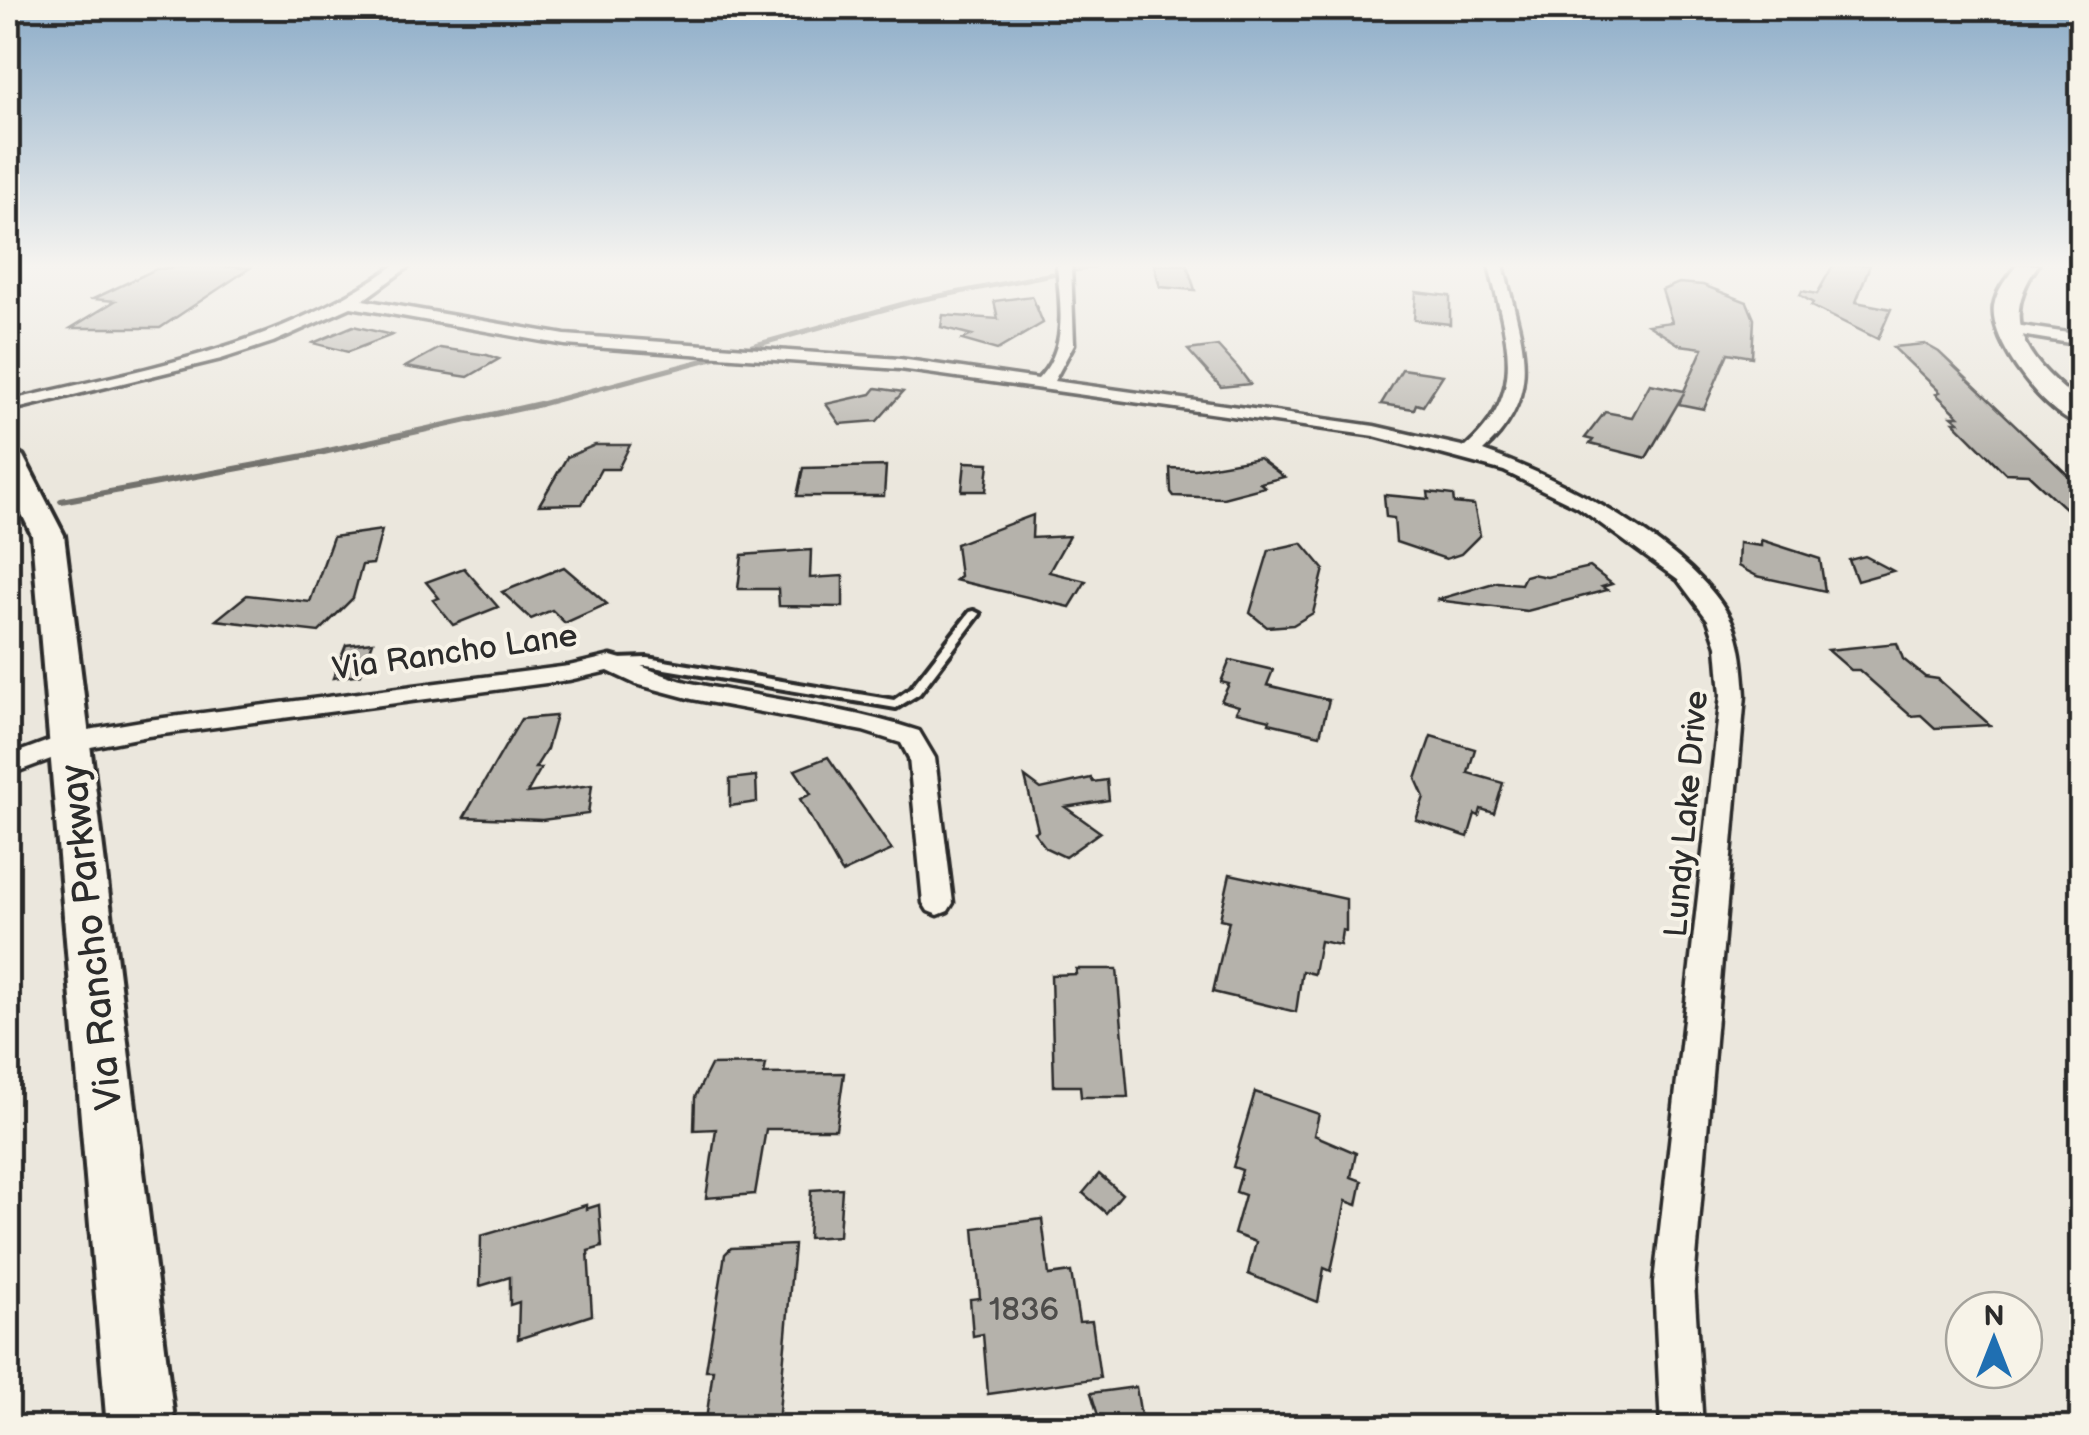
<svg xmlns="http://www.w3.org/2000/svg" width="2089" height="1435" font-family="'Balsamiq Sans',sans-serif">
<style>
.lines{fill:none;stroke-linecap:round;stroke-linejoin:round}
.stream-far1{stroke:#72716c;stroke-width:5}
.stream{stroke:#72716c;stroke-width:6}
.building{fill:#b5b2ab;stroke:#2b2b2b;stroke-width:2.5}
.lane-casing{stroke:#2b2b2b;stroke-width:8}
.street-casing{stroke:#2b2b2b;stroke-width:7}
.secondary-casing{stroke:#2b2b2b;stroke-width:7}
.primary-casing{stroke:#2b2b2b;stroke-width:8}
.lane{fill:#f7f3e8;fill-rule:evenodd}
.street{fill:#f7f3e8;fill-rule:evenodd}
.secondary{fill:#f7f3e8;fill-rule:evenodd}
.primary{fill:#f7f3e8;fill-rule:evenodd}
.labels{text-anchor:middle;dominant-baseline:central;stroke-width:8;stroke-linejoin:round;paint-order:stroke}
.street-label{font-size:32px;fill:#2b2b2b;stroke:#f7f3e8}
.near-number-label{font-size:32px;fill:#4e4d4b}
.near-street-label{font-size:38px;fill:#2b2b2b;stroke:#f7f3e8}
</style>
<rect width="100%" height="100%" fill="#ebe7dd"/>
<filter id="ink" filterUnits="userSpaceOnUse"><feTurbulence type="fractalNoise" baseFrequency=".01" numOctaves="2"/><feDisplacementMap in="SourceGraphic" scale="20" xChannelSelector="R" yChannelSelector="G"/><feConvolveMatrix kernelMatrix="1 2 1 2 8 2 1 2 1" color-interpolation-filters="sRGB"/></filter>
<g filter="url(#ink)">
<g class="lines">
<!-- stream-far1 -->
<g class="stream-far1">
<polyline points="1076,270 1097,265"/>
<polyline points="752,346 914,301 1052,274"/>
<polyline points="530,407 720,356"/>
</g>
<!-- stream -->
<polyline class="stream" points="61,501 310,455 540,404"/>
</g>
<!-- building -->
<g class="building">
<polygon points="201,265 250,268 160,328 71,328 115,301 93,299 156,269"/>
<polygon points="1154,265 1187,265 1195,290 1160,287"/>
<polygon points="1833,265 1870,265 1856,302 1891,309 1878,339 1811,306 1813,303 1800,295 1802,291 1817,294"/>
<polygon points="1679,283 1703,285 1747,302 1754,319 1752,357 1728,353 1704,409 1679,404 1684,393 1646,458 1590,444 1593,440 1585,438 1605,412 1632,417 1650,384 1684,391 1703,348 1680,345 1648,325 1672,322 1662,290"/>
<polygon points="1416,292 1450,296 1450,324 1414,320"/>
<polygon points="1032,296 1043,323 997,350 962,340 972,335 941,327 943,315 998,319 994,301"/>
<polygon points="353,326 392,335 348,352 313,343"/>
<polygon points="1925,344 1939,352 2073,480 2082,480 2082,524 2028,474 2005,473 1954,422 1959,422 1952,416 1959,416 1936,394 1940,392 1893,347"/>
<polygon points="1218,346 1238,368 1250,384 1221,387 1188,350"/>
<polygon points="440,348 487,355 499,359 468,377 405,367"/>
<polygon points="1402,369 1443,375 1423,406 1416,404 1414,409 1381,404"/>
<polygon points="876,388 903,392 877,421 840,424 826,404 871,394"/>
<polygon points="595,445 630,445 618,469 601,469 582,504 539,505 567,457"/>
<polygon points="1259,458 1284,477 1260,483 1265,487 1223,498 1174,496 1171,492 1170,468 1195,469"/>
<polygon points="965,462 989,463 986,491 962,491"/>
<polygon points="886,466 884,496 797,496 803,468"/>
<polygon points="1428,492 1453,495 1454,503 1474,505 1480,535 1461,554 1446,559 1396,542 1394,518 1386,517 1384,495 1429,499"/>
<polygon points="1033,515 1032,538 1069,536 1049,572 1086,581 1070,607 955,580 960,576 956,544"/>
<polygon points="382,530 373,564 362,565 353,598 319,632 216,620 247,595 310,602 333,537"/>
<polygon points="1761,540 1820,559 1825,591 1757,576 1738,566 1739,543 1761,546"/>
<polygon points="1302,543 1324,569 1313,613 1293,625 1267,627 1250,613 1269,550"/>
<polygon points="811,550 810,578 843,576 843,607 779,606 778,589 738,589 742,555"/>
<polygon points="1865,556 1893,571 1857,581 1849,560"/>
<polygon points="564,567 607,604 565,623 552,610 531,619 502,592"/>
<polygon points="1590,567 1612,584 1602,587 1607,590 1527,611 1436,600 1497,582 1521,584 1525,576 1532,574 1547,577"/>
<polygon points="464,568 498,607 453,625 433,600 439,598 426,582"/>
<polygon points="373,642 361,674 333,678 346,645"/>
<polygon points="1897,643 1903,659 1925,677 1938,679 1990,725 1935,728 1921,715 1911,716 1859,670 1851,670 1828,650"/>
<polygon points="1230,660 1273,670 1267,685 1329,700 1320,735 1269,723 1270,720 1236,712 1239,706 1221,701 1229,684 1221,682"/>
<polygon points="556,716 547,749 535,768 541,768 527,793 592,785 588,814 542,820 464,817 521,719"/>
<polygon points="1431,736 1475,749 1468,773 1503,783 1494,813 1481,809 1479,816 1475,814 1468,837 1416,820 1424,797 1416,779"/>
<polygon points="828,757 892,850 842,873 800,799 811,794 795,770"/>
<polygon points="756,776 757,802 730,806 730,779"/>
<polygon points="1025,777 1041,789 1091,778 1093,782 1107,780 1109,800 1065,807 1100,832 1065,857 1046,848 1034,832 1038,830"/>
<polygon points="1230,874 1346,899 1346,931 1342,930 1340,945 1320,941 1314,974 1302,971 1296,1012 1213,992 1229,921 1220,919"/>
<polygon points="1076,969 1117,969 1128,1097 1081,1097 1080,1086 1054,1086 1051,975 1076,974"/>
<polygon points="766,1064 764,1074 844,1073 836,1129 766,1129 755,1194 706,1198 716,1129 694,1130 695,1097 711,1065"/>
<polygon points="1255,1092 1319,1114 1314,1135 1356,1153 1351,1177 1362,1181 1357,1205 1346,1201 1331,1271 1324,1268 1318,1302 1248,1274 1256,1242 1234,1234 1245,1195 1236,1192 1242,1170 1233,1167"/>
<polygon points="1099,1174 1122,1194 1106,1213 1083,1193"/>
<polygon points="842,1188 839,1236 808,1238 811,1190"/>
<polygon points="586,1205 586,1209 599,1205 602,1247 588,1251 592,1315 518,1339 519,1302 510,1305 510,1277 480,1286 481,1236"/>
<polygon points="1042,1219 1049,1275 1071,1272 1079,1322 1092,1321 1100,1378 988,1394 983,1334 973,1336 970,1299 980,1298 974,1228"/>
<polygon points="794,1245 778,1423 705,1427 713,1370 706,1370 725,1254 731,1248"/>
<polygon points="1136,1387 1143,1428 1102,1428 1091,1393"/>
</g>
<g class="lines">
<!-- lane casing -->
<g class="lane-casing">
<g id="lane">
<polygon points="8,282 15,284 17,285 13,287 8,286"/>
<polygon points="974,611 980,614 919,694 896,708 647,666 618,667 612,663 618,659 647,658 894,700 911,688 970,612"/>
</g>
</g>
<!-- street casing -->
<g class="street-casing">
<g id="street">
<path d="M395 265H411L363 300 565 335 900 359 1038 379C1069 347 1060 305 1057 265H1071L1074 344 1054 381 1374 426 1466 447C1530 390 1506 339 1489 265H1503C1521 339 1547 393 1483 451 1559 477 1694 546 1731 620 1742 644 1743 669 1745 695L1694 1282 1703 1428H1661L1654 1282 1721 695 1717 646 1708 620 1678 580 1578 507 1504 471 1374 436 900 369 565 345 351 307 273 342 221 359 8 411V401C142 369 280 347 395 265Z"/>
<polygon points="2007,324 2082,335 2082,345 2002,332 2002,326"/>
<path d="M611 656C639 663 663 677 691 683 768 699 845 707 919 731L935 758 953 903 948 911 938 915 928 911 923 903 909 758 901 743 863 731 692 699 636 684 608 671 569 680 148 736 75 750 8 775V756L70 733 148 720 569 666Z"/>
</g>
</g>
<!-- secondary casing -->
<g class="secondary-casing">
<path id="secondary" d="M2017 265H2038C1994 326 2032 364 2082 404V426C2047 417 1989 343 1994 306 1997 289 2007 278 2017 265Z"/>
</g>
<!-- primary casing -->
<g class="primary-casing">
<polygon id="primary" points="8,447 23,456 64,535 175,1428 107,1428 32,535 8,485"/>
</g>
<!-- lane -->
<use href="#lane" class="lane"/>
<!-- street -->
<use href="#street" class="street"/>
<!-- secondary -->
<use href="#secondary" class="secondary"/>
<!-- primary -->
<use href="#primary" class="primary"/>
</g>
</g>
<!-- sky -->
<linearGradient id="sky" x2="0" y2="1"><stop stop-color="#8cacc8"/><stop offset="0.57" stop-color="#f6f4f0"/><stop offset="1" stop-color="#f6f4f0" stop-opacity="0"/></linearGradient>
<rect width="2089" height="466" fill="url(#sky)"/>
<g class="labels">
<!-- street labels -->
<g class="street-label">
<text transform="translate(455 653) rotate(-8)">Via Rancho Lane</text>
<text transform="translate(1687 814) rotate(-85)">Lundy Lake Drive</text>
</g>
<!-- near-number labels -->
<g class="near-number-label">
<text x="1024" y="1310">1836</text>
</g>
<!-- near-street labels -->
<g class="near-street-label">
<text transform="translate(92 937) rotate(-96)">Via Rancho Parkway</text>
</g>
</g>
<!-- margin -->
<rect width="2089" height="1435" fill="none" stroke="#f7f3e8" stroke-width="40"/>
<rect x="20" y="20" width="2049" height="1395" fill="none" stroke="#2b2b2b" stroke-width="4" filter="url(#ink)"/>
<!-- north arrow -->
<g transform="translate(1994 1340)"><circle r="48" fill="#f7f3e8" stroke="#a5a39c" stroke-width="2.5"/>
<path d="M0-8L18 38L0 25L-18 38Z" fill="#1f6fb2"/>
<text y="-15" font-size="28" font-weight="bold" text-anchor="middle" fill="#2b2b2b">N</text>
</g>
</svg>
